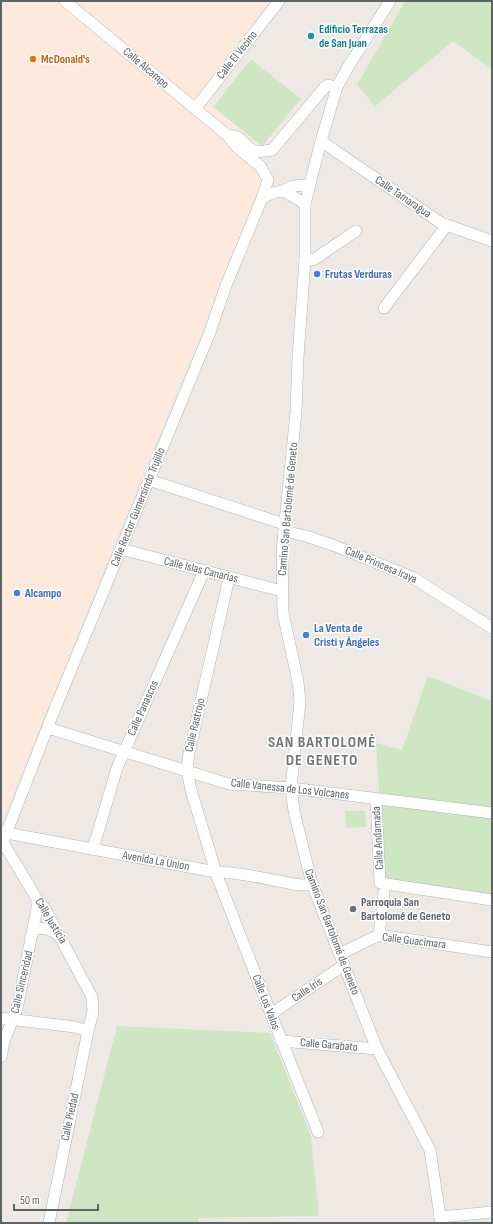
<svg xmlns="http://www.w3.org/2000/svg" width="493" height="1224" font-family="'Sofia Sans Condensed',sans-serif">
<style>
.commercial{fill:#feeadc}
.green{fill:#cfe6c2}
.lines{fill:none;stroke-linecap:round;stroke-linejoin:round}
.street-casing{stroke:#b0b6b7;stroke-width:12}
.street{stroke:#fff;stroke-width:11}
.culture-dot{fill:#0f9aa8;stroke:#fff;stroke-width:1.5}
.food-dot{fill:#e8710a;stroke:#fff;stroke-width:1.5}
.shop-dot{fill:#3f7fe0;stroke:#fff;stroke-width:1.5}
.worship-dot{fill:#6b7280;stroke:#fff;stroke-width:1.5}
.labels{text-anchor:middle;dominant-baseline:central;stroke-width:3;stroke-linejoin:round;paint-order:stroke}
.culture-label{font-size:12px;font-weight:bold;fill:#0d838f;stroke:#fff;text-anchor:start}
.street-label{font-size:12px;fill:#5d6465;stroke:#fff}
.food-label{font-size:12px;font-weight:bold;fill:#c56008;stroke:#fff;text-anchor:start}
.shop-label{font-size:12px;font-weight:bold;fill:#366cbe;stroke:#fff;text-anchor:start}
.worship-label{font-size:12px;font-weight:bold;fill:#5b616d;stroke:#fff;text-anchor:start}
.district-label{font-size:16px;font-weight:bold;letter-spacing:1px;fill:#6e7677;stroke:#fff}
</style>
<rect width="100%" height="100%" fill="#efe9e5"/>
<!-- commercial -->
<polygon class="commercial" points="11,1 283,1 205,101 262,146 263,179 1,822 1,12"/>
<!-- green -->
<g class="green">
<polygon points="405,1 492,1 492,69 453,41 375,106 357,85"/>
<polygon points="251,59 301,99 262,146 213,107"/>
<polygon points="428,676 492,701 492,905 385,887 376,743 402,750"/>
<polygon points="345,811 365,811 366,827 346,828"/>
<polygon points="117,1026 270,1033 311,1136 319,1216 199,1218 198,1223 66,1223"/>
</g>
<g class="lines">
<!-- street casing -->
<g class="street-casing">
<g id="street">
<polyline points="390,1 348,67 337,87 321,141 305,204 305,260 298,357 296,412 282,551 283,613 298,682 300,702 291,788 294,811 312,884 377,1049 430,1150 441,1223"/>
<polyline points="195,109 279,1"/>
<polyline points="228,135 238,137 250,148 257,152 272,150 325,87 328,85 337,87"/>
<polyline points="321,141 441,223 492,241"/>
<polyline points="283,191 293,186 309,185"/>
<path d="M262 198C284 186 285 192 305 204"/>
<polyline points="305,260 313,260 356,231"/>
<polyline points="384,308 447,225"/>
<polyline points="149,480 284,524"/>
<polyline points="284,531 306,536 335,546 412,577 492,628"/>
<polyline points="121,549 282,591"/>
<polyline points="229,578 189,753 187,770 191,790 217,876 271,1014 318,1132"/>
<polyline points="48,728 229,784 291,788 492,813"/>
<polyline points="376,799 380,883 492,900"/>
<path d="M1 832 216 872C237 872 258 877 278 881 289 883 301 887 312 884"/>
<polyline points="93,849 117,768 204,571"/>
<path d="M33 930C44 926 51 930 60 936"/>
<polyline points="379,935 384,893"/>
<polyline points="340,954 379,935 492,952"/>
<polyline points="271,1014 344,965"/>
<polyline points="1,1018 75,1027 88,1031"/>
<polyline points="281,1041 377,1049"/>
<polyline points="1,1057 4,1041 17,1009 37,908 37,899"/>
<polyline points="440,1217 492,1212"/>
<polyline points="49,1223 88,1031 93,1012 92,997 44,907 37,899 4,844 4,839 52,716 210,332 225,288 262,198 268,180 261,167 237,147 227,135 65,1"/>
</g>
</g>
<!-- street -->
<use href="#street" class="street"/>
</g>
<!-- markers -->
<circle class="culture-dot" cx="311" cy="36" r="4"/>
<circle class="food-dot" cx="33" cy="59" r="4"/>
<g class="shop-dot">
<circle cx="317" cy="274" r="4"/>
<circle cx="17" cy="593" r="4"/>
<circle cx="306" cy="635" r="4"/>
</g>
<circle class="worship-dot" cx="353" cy="909" r="4"/>
<g class="labels">
<!-- culture labels -->
<g class="culture-label">
<text x="319" y="29">Edificio Terrazas<tspan x="319" dy="14">de San Juan</tspan></text>
</g>
<!-- street labels -->
<g class="street-label">
<text transform="translate(237 55) rotate(-52)">Calle El Vecino</text>
<text transform="translate(146 68) rotate(40)">Calle Alcampo</text>
<text transform="translate(403 197) rotate(34)">Calle Tamaragua</text>
<text transform="translate(138 507) rotate(-68)">Calle Rector Gumersindo Trujillo</text>
<text transform="translate(288 509) rotate(-85)">Camino San Bartolomé de Geneto</text>
<text transform="translate(381 565) rotate(23)">Calle Princesa Iraya</text>
<text transform="translate(201 570) rotate(14)">Calle Islas Canarias</text>
<text transform="translate(143 708) rotate(-66)">Calle Panascos</text>
<text transform="translate(195 725) rotate(-77)">Calle Rastrojo</text>
<text transform="translate(290 789) rotate(6)">Calle Vanessa de Los Volcanes</text>
<text transform="translate(378 838) rotate(-93)">Calle Andamada</text>
<text transform="translate(156 861) rotate(10)">Avenida La Union</text>
<text transform="translate(51 921) rotate(59)">Calle Justicia</text>
<text transform="translate(332 932) rotate(69)">Camino San Bartolomé de Geneto</text>
<text transform="translate(414 941) rotate(7)">Calle Guacimara</text>
<text transform="translate(22 982) rotate(-77)">Calle Sinceridad</text>
<text transform="translate(307 990) rotate(-34)">Calle Iris</text>
<text transform="translate(266 1002) rotate(69)">Calle Los Valos</text>
<text transform="translate(329 1045) rotate(5)">Calle Garabato</text>
<text transform="translate(70 1117) rotate(-78)">Calle Piedad</text>
</g>
<!-- food labels -->
<g class="food-label">
<text x="41" y="59">McDonald's</text>
</g>
<!-- shop labels -->
<g class="shop-label">
<text x="325" y="274">Frutas Verduras</text>
<text x="25" y="593">Alcampo</text>
<text x="314" y="628">La Venta de<tspan x="314" dy="14">Cristi y Ángeles</tspan></text>
</g>
<!-- worship labels -->
<g class="worship-label">
<text x="361" y="902">Parroquia San<tspan x="361" dy="14">Bartolomé de Geneto</tspan></text>
</g>
<!-- district labels -->
<g class="district-label">
<text x="322" y="742">SAN BARTOLOMÉ<tspan x="322" dy="18">DE GENETO</tspan></text>
</g>
</g>
<!-- border -->
<rect width="493" height="1224" fill="none" stroke="#5d6465" stroke-width="4"/>
<!-- scale -->
<path d="M14 1204v6h84v-6" fill="none" stroke="#5d6465" stroke-width="2"/>
<text x="20" y="1204" font-size="12" fill="#5d6465" stroke="#ffffff" stroke-width="3" paint-order="stroke">50 m</text>
</svg>
